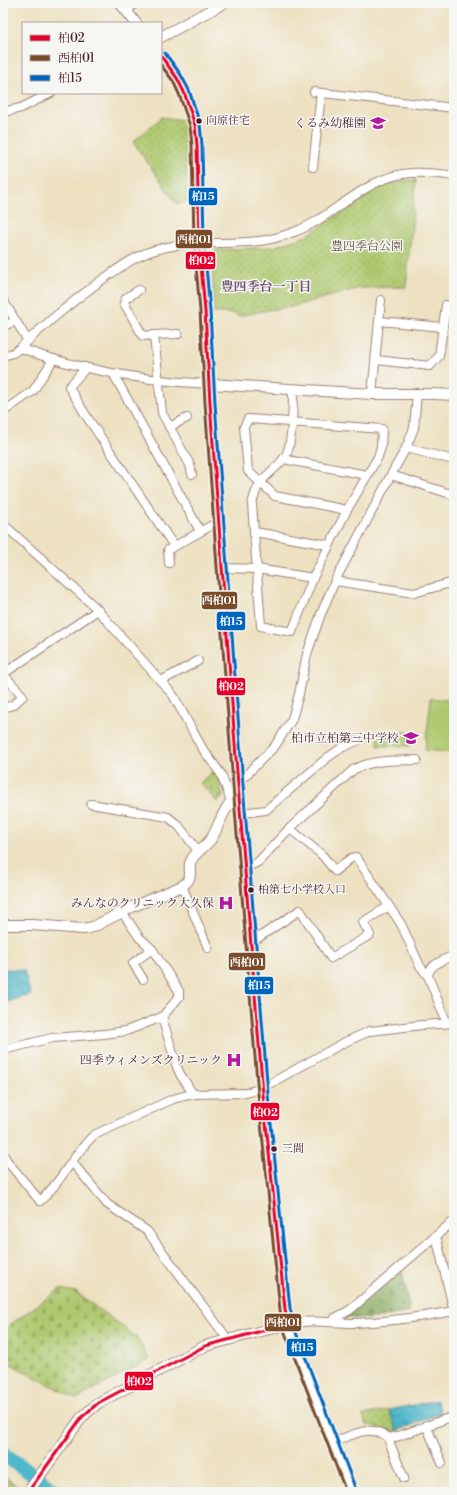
<svg xmlns="http://www.w3.org/2000/svg" width="457" height="1495" font-family="'Libre Bodoni','Noto Serif JP',serif">
<style>
.forest{fill:url(#forest-firs);stroke:#6a6646}
.cemetery{fill:url(#cemetery-stones);stroke:#7c744d}
.park{fill:url(#park-dots);stroke:#7c744d}
.pitch{fill:#afc96f;stroke:#7c744d}
.water{fill:url(#water-waves);stroke:#4c6c7a}
.lines{fill:none;stroke-linecap:round;stroke-linejoin:round}
.river{stroke:#4eb8ca;stroke-width:15}
.minor-casing{stroke:#9c8076;stroke-width:10}
.tertiary-casing{stroke:#9c8076;stroke-width:12}
.minor{stroke:#fff;stroke-width:8}
.tertiary{stroke:#fff;stroke-width:10}
.bus-1-casing{stroke:#f6f6f2;stroke-width:6}
.bus-2-casing{stroke:#f6f6f2;stroke-width:6}
.bus-3-casing{stroke:#f6f6f2;stroke-width:6}
.bus-1{stroke:#e4002b;stroke-width:3}
.bus-2{stroke:#7a4b2a;stroke-width:3}
.bus-3{stroke:#0065bd;stroke-width:3}
.bus-dot{fill:#4a1f2b;stroke:#f6f6f2;stroke-width:1.5}
.labels{text-anchor:middle;dominant-baseline:central;stroke-width:3;stroke-linejoin:round;paint-order:stroke}
.bus-label{font-size:11px;fill:#4a1f2b;stroke:#f6f6f2;text-anchor:start}
.poi-label{font-size:12px;fill:#4a1f2b;stroke:#f6f6f2;text-anchor:end}
.park-label{font-size:12px;fill:#68523f;stroke:#f6f6f2}
.neighbourhood-label{font-size:13px;font-weight:bold;fill:#73536e;stroke:#f6f6f2}
.line-badge{stroke:#f6f6f2;stroke-width:1.5}
.badge-label{font-size:11px;text-anchor:middle;font-weight:bold;fill:#fff}
</style>
<defs>
<pattern id="forest-firs" width="22" height="20" patternUnits="userSpaceOnUse"><rect width="22" height="20" fill="#8bad62"/><path d="M5 1l3.5 6h-7zM16 11l3.5 6h-7z" fill="#748c51"/></pattern>
<pattern id="cemetery-stones" width="16" height="16" patternUnits="userSpaceOnUse"><rect width="16" height="16" fill="#afc96f"/><path d="M2 7V4a2 2 0 0 1 4 0v3zM10 15v-3a2 2 0 0 1 4 0v3z" fill="#98ac60"/></pattern>
<pattern id="park-dots" width="8" height="8" patternUnits="userSpaceOnUse"><rect width="8" height="8" fill="#afc96f"/><path d="M2 2h.1M6 6h.1" fill="none" stroke="#98ac60" stroke-width="1.8" stroke-linecap="round"/></pattern>
<pattern id="water-waves" width="16" height="10" patternUnits="userSpaceOnUse"><rect width="16" height="10" fill="#4eb8ca"/><path d="M0 5q4-4 8 0t8 0" fill="none" stroke="#4395a4"/></pattern>
</defs>
<rect width="100%" height="100%" fill="#f6f6f2"/>
<filter id="ink" filterUnits="userSpaceOnUse"><feTurbulence type="fractalNoise" baseFrequency=".025" numOctaves="2"/><feDisplacementMap in="SourceGraphic" scale="8" xChannelSelector="R" yChannelSelector="G"/><feConvolveMatrix kernelMatrix="1 2 1 2 8 2 1 2 1" color-interpolation-filters="sRGB"/></filter>
<filter id="wash" filterUnits="userSpaceOnUse"><feTurbulence type="fractalNoise" baseFrequency=".012" numOctaves="4" result="noise"/><feDisplacementMap in="SourceGraphic" scale="16" xChannelSelector="R" yChannelSelector="G"/><feGaussianBlur stdDeviation="0.9" result="paint"/><feColorMatrix in="noise" values="0 0 0 0 0 0 0 0 0 0 0 0 0 0 0 0 0 1.4 0 .05"/><feComposite in="paint" operator="in"/></filter>
<g filter="url(#wash)">
<rect width="100%" height="100%" fill="#ede1c1"/>
<!-- forest -->
<polygon class="forest" points="402,1271 410,1312 369,1319 342,1317 352,1312"/>
<!-- cemetery -->
<g class="cemetery">
<polygon points="213,771 218,775 223,797 217,802 200,783"/>
<polygon points="60,1289 76,1292 136,1337 149,1360 76,1399 3,1360 3,1334 11,1324"/>
</g>
<!-- park -->
<g class="park">
<polygon points="162,117 183,120 186,148 187,201 177,204 133,142"/>
<polygon points="416,180 406,287 360,288 291,307 268,310 239,316 232,313 214,313 212,256 216,250 273,247 306,236 378,189 399,181"/>
<path d="M389 1410 397 1431C387 1433 377 1425 366 1425L363 1415Z"/>
<polygon points="3,1476 22,1489 20,1492 3,1492"/>
</g>
<!-- pitch -->
<g class="pitch">
<polygon points="431,698 454,701 454,753 425,750"/>
<rect x="378" y="732" width="31" height="14"/>
</g>
<!-- water -->
<g class="water">
<polygon points="3,969 24,970 31,995 3,1003"/>
<polygon points="437,1400 441,1413 397,1431 389,1410"/>
<polygon points="3,1448 38,1471 32,1479 3,1460"/>
</g>
<g class="lines">
<!-- river -->
<polyline class="river" points="3,1454 31,1473 57,1492"/>
</g>
</g>
<g filter="url(#ink)">
<g class="lines">
<!-- minor casing -->
<g class="minor-casing">
<g id="minor">
<polyline points="127,11 135,3"/>
<polyline points="314,92 454,108"/>
<polyline points="3,112 21,108 51,93"/>
<polyline points="313,167 321,93"/>
<polyline points="139,290 126,298 124,303 143,336 154,335 162,413 190,465 192,474"/>
<polyline points="3,300 28,341"/>
<polyline points="379,321 443,327"/>
<polyline points="3,326 16,321"/>
<polyline points="154,335 178,334"/>
<path d="M20 348C82 371 144 381 210 384"/>
<path d="M3 356 13 353 20 348C45 324 72 302 99 282 119 268 138 253 163 248 194 240 227 245 259 241 271 240 283 236 294 232 335 217 366 175 412 173 426 172 440 174 454 176"/>
<polyline points="376,360 430,366 439,356 446,305"/>
<polyline points="85,367 84,370 69,387 87,417 174,546"/>
<polyline points="114,375 200,531"/>
<path d="M293 390C293 405 293 445 285 457 279 466 268 473 261 482 256 488 254 497 252 504L261 626 292 632 313 578 347 510 378 457 381 447 382 429 248 419 244 427 248 471 275 496 347 510"/>
<polyline points="372,394 381,300"/>
<polyline points="3,412 33,391 51,363 52,359"/>
<polyline points="169,427 187,418"/>
<polyline points="406,448 454,460"/>
<polyline points="284,458 288,460 367,475"/>
<polyline points="391,475 454,495"/>
<polyline points="3,524 95,607 173,695 202,748 221,774 231,801"/>
<polyline points="255,532 329,545"/>
<polyline points="169,563 168,550 214,524 219,524"/>
<polyline points="222,568 257,569 313,578"/>
<polyline points="335,581 414,593 450,583 454,584"/>
<polyline points="3,674 98,610"/>
<polyline points="3,674 23,696 13,705 3,708"/>
<polyline points="161,681 198,661"/>
<polyline points="238,776 245,776 275,746 292,719 299,694 307,654 321,614 335,581 391,475 406,448 414,428 417,393"/>
<polyline points="91,804 168,817 178,825 199,852"/>
<polyline points="241,813 266,810 327,758 343,747 357,741"/>
<polyline points="288,830 294,832 322,855 335,871 351,858 356,857 401,924 420,966 428,976"/>
<path d="M245 865H252L258 862 288 830 353 770C372 759 395 761 417 760"/>
<polyline points="182,886 208,948"/>
<polyline points="122,912 139,937 152,949 179,991 179,997 162,1017"/>
<polyline points="251,939 258,938 300,910 331,958 370,935 363,922 389,906"/>
<polyline points="143,979 133,963 152,949"/>
<path d="M447 1023 428 976C429 964 445 960 454 955"/>
<polyline points="3,1050 52,1038 104,1034 126,1031 162,1017 177,1067 180,1074 193,1094"/>
<polyline points="3,1154 7,1161"/>
<polyline points="72,1162 107,1204 147,1231 224,1334 226,1340"/>
<path d="M3 1163 7 1161 40 1201C62 1182 73 1154 94 1135L173 1099 184 1096 193 1094 246 1093 262 1088 345 1042 370 1031 422 1025 454 1023"/>
<polyline points="436,1236 454,1311"/>
<polyline points="334,1321 335,1318 350,1310 451,1223 454,1222"/>
<path d="M288 1324C310 1319 331 1323 353 1323 387 1322 421 1317 454 1311"/>
<polyline points="426,1425 442,1463"/>
<polyline points="389,1438 389,1441 404,1478"/>
<path d="M332 1443C352 1435 370 1423 389 1438L399 1436 454 1416"/>
</g>
</g>
<!-- tertiary casing -->
<g class="tertiary-casing">
<g id="tertiary">
<polyline points="120,3 136,23"/>
<polyline points="161,37 224,3"/>
<polyline points="161,56 177,78 184,92 195,125 197,145 199,243 205,311 210,403 238,785 263,1094 285,1309 290,1331 351,1492"/>
<polyline points="210,384 372,394 434,394 454,395"/>
<path d="M3 925H33L83 929 93 927 132 907 182 886C197 876 185 868 192 859 198 850 208 845 213 836 216 831 218 824 221 819 224 811 229 804 234 797H239"/>
<polyline points="28,1492 82,1417 98,1403 205,1346 288,1324"/>
</g>
</g>
<!-- minor -->
<use href="#minor" class="minor"/>
<!-- tertiary -->
<use href="#tertiary" class="tertiary"/>
<!-- bus-1 casing -->
<g class="bus-1-casing">
<g id="bus-1">
<polyline points="161,56 177,78 184,92 195,125 197,145 199,243 205,311 210,403 238,785 263,1094 285,1309 288,1324"/>
<polyline points="28,1492 82,1417 98,1403 205,1346 288,1324"/>
</g>
</g>
<!-- bus-2 casing -->
<g class="bus-2-casing">
<polyline id="bus-2" points="161,65 173,81 179,94 190,126 192,145 194,243 200,311 205,403 233,785 258,1094 280,1310 285,1333 346,1492"/>
</g>
<!-- bus-3 casing -->
<g class="bus-3-casing">
<polyline id="bus-3" points="165,53 181,75 189,90 200,124 202,145 204,243 210,311 215,403 243,785 268,1094 290,1308 295,1330 356,1490"/>
</g>
<!-- bus-1 -->
<use href="#bus-1" class="bus-1"/>
<!-- bus-2 -->
<use href="#bus-2" class="bus-2"/>
<!-- bus-3 -->
<use href="#bus-3" class="bus-3"/>
</g>
</g>
<!-- icons -->
<defs>
<g id="school-bare" transform="scale(1.2)"><path d="M0-5L7-2L0 1L-7-2ZM-4 1L0 2.5L4 1V4Q0 6-4 4Z" fill="#b5179e" stroke="#f6f6f2" stroke-width="2.5" paint-order="stroke"/></g>
<g id="hospital-bare" transform="scale(1.2)"><path d="M-5-5h3v3.5h4V-5h3V5h-3V1.5h-4V5h-3Z" fill="#b5179e" stroke="#f6f6f2" stroke-width="2.5" paint-order="stroke"/></g>
</defs>
<g fill-rule="evenodd">
<use href="#school-bare" x="378" y="123"/>
<use href="#school-bare" x="411" y="738"/>
<use href="#hospital-bare" x="226" y="903"/>
<use href="#hospital-bare" x="234" y="1060"/>
</g>
<!-- markers -->
<g class="bus-dot">
<circle cx="199" cy="121" r="3.5"/>
<circle cx="251" cy="890" r="3.5"/>
<circle cx="274" cy="1149" r="3.5"/>
</g>
<g class="labels">
<!-- bus labels -->
<g class="bus-label">
<text x="206" y="121">向原住宅</text>
<text x="258" y="890">柏第七小学校入口</text>
<text x="282" y="1149">三間</text>
</g>
<!-- poi labels -->
<g class="poi-label">
<text x="366" y="123">くるみ幼稚園</text>
<text x="399" y="738">柏市立柏第三中学校</text>
<text x="214" y="903">みんなのクリニック大久保</text>
<text x="222" y="1060">四季ウィメンズクリニック</text>
</g>
<!-- park labels -->
<g class="park-label">
<text x="367" y="246">豊四季台公園</text>
</g>
<!-- neighbourhood labels -->
<g class="neighbourhood-label">
<text x="266" y="287">豊四季台一丁目</text>
</g>
</g>
<g class="line-badge">
<rect x="188" y="187" width="30" height="19" rx="4" fill="#0065bd"/>
<rect x="175" y="229" width="38" height="20" rx="4" fill="#7a4b2a"/>
<rect x="185" y="251" width="31" height="19" rx="4" fill="#e4002b"/>
<rect x="201" y="591" width="37" height="19" rx="4" fill="#7a4b2a"/>
<rect x="216" y="611" width="30" height="20" rx="4" fill="#0065bd"/>
<rect x="216" y="677" width="30" height="19" rx="4" fill="#e4002b"/>
<rect x="228" y="952" width="38" height="19" rx="4" fill="#7a4b2a"/>
<rect x="244" y="976" width="30" height="19" rx="4" fill="#0065bd"/>
<rect x="250" y="1102" width="30" height="19" rx="4" fill="#e4002b"/>
<rect x="264" y="1313" width="38" height="19" rx="4" fill="#7a4b2a"/>
<rect x="286" y="1338" width="31" height="19" rx="4" fill="#0065bd"/>
<rect x="124" y="1371" width="30" height="20" rx="4" fill="#e4002b"/>
</g>
<g class="badge-label">
<text x="203" y="200">柏15</text>
<text x="194" y="243">西柏01</text>
<text x="201" y="264">柏02</text>
<text x="219" y="604">西柏01</text>
<text x="231" y="625">柏15</text>
<text x="231" y="690">柏02</text>
<text x="247" y="966">西柏01</text>
<text x="259" y="989">柏15</text>
<text x="265" y="1116">柏02</text>
<text x="283" y="1326">西柏01</text>
<text x="302" y="1351">柏15</text>
<text x="139" y="1385">柏02</text>
</g>
<!-- margin -->
<rect width="457" height="1495" fill="none" stroke="#f6f6f2" stroke-width="16"/>
<!-- legend -->
<rect x="22" y="22" width="140" height="72" fill="#f6f6f2" stroke="#b1a0a2"/>
<rect x="30" y="35" width="20" height="6" fill="#e4002b" stroke="#b1a0a2"/>
<text x="58" y="42" font-size="12" fill="#4a1f2b">柏02</text>
<rect x="30" y="55" width="20" height="6" fill="#7a4b2a" stroke="#b1a0a2"/>
<text x="58" y="62" font-size="12" fill="#4a1f2b">西柏01</text>
<rect x="30" y="75" width="20" height="6" fill="#0065bd" stroke="#b1a0a2"/>
<text x="58" y="82" font-size="12" fill="#4a1f2b">柏15</text>
</svg>
